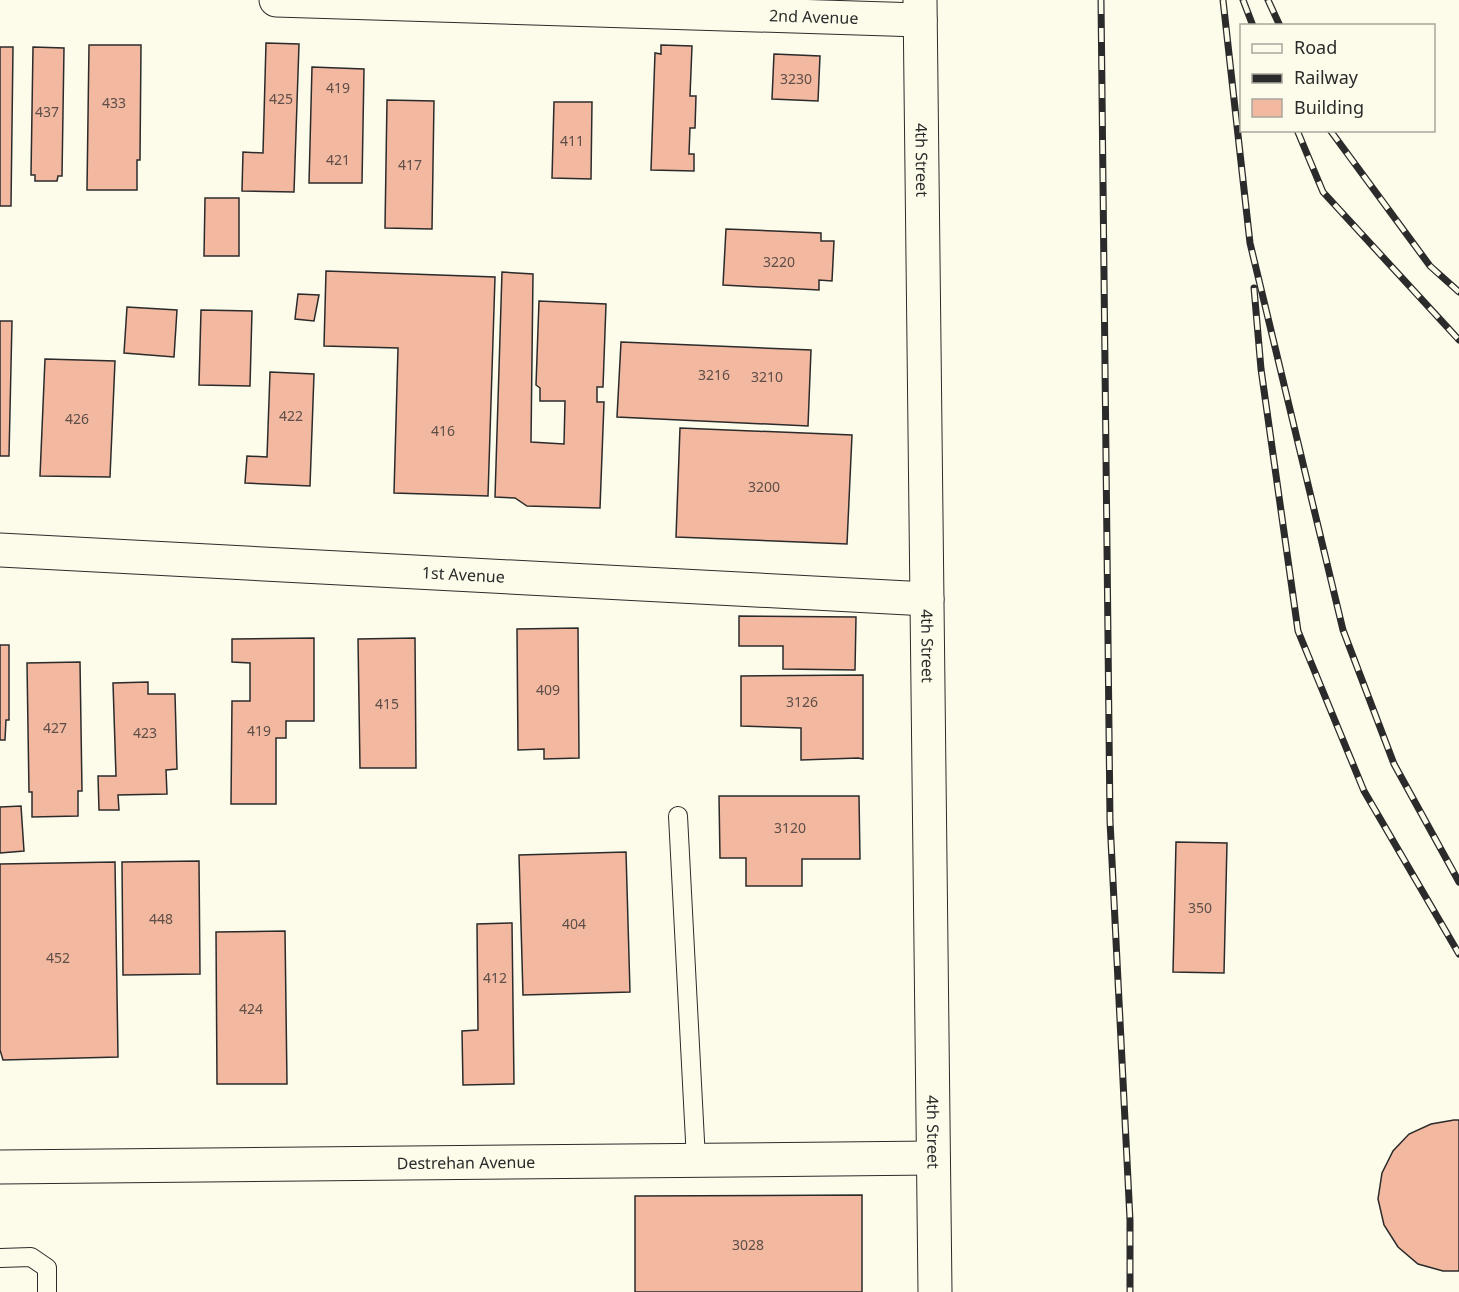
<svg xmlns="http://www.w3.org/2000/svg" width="1459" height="1292" font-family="'Noto Sans',sans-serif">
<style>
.building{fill:#f2b8a0;stroke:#2b2b2b;stroke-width:1.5}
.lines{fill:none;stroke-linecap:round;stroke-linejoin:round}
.service-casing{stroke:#2b2b2b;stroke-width:20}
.minor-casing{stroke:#2b2b2b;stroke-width:35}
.secondary-casing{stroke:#2b2b2b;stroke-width:35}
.service{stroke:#fdfbea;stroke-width:18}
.minor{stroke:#fdfbea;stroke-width:33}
.secondary{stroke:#fdfbea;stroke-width:33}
.rail-casing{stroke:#2b2b2b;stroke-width:7}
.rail{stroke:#fdfbea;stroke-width:4.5;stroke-dasharray:14;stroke-linecap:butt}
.labels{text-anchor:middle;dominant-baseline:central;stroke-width:4.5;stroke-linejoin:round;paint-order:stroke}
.number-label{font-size:14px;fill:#5d4e48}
.street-label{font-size:16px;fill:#2b2b2b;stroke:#fdfbea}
</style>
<rect width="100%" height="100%" fill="#fdfbea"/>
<!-- building -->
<g class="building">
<polygon points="266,43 299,44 294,192 242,191 243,152 263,153"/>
<polygon points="89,45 141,45 140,160 137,160 137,190 87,190"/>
<polygon points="661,45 692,46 690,96 696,96 695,128 690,128 689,154 694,154 694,171 651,170 655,53 661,54"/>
<polygon points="0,47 13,47 11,206 0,206"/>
<polygon points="33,47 64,48 62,176 58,176 57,181 35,181 35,175 31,175"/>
<polygon points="774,54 820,56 818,101 772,99"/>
<polygon points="312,67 364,69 362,183 309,183"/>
<polygon points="387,100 434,101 432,229 385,228"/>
<polygon points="554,102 592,102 591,179 552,178"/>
<polygon points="205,198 239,198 239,256 204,256"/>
<polygon points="726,229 821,233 821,241 834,241 832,281 819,280 819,290 723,285"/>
<polygon points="326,271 495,277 488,496 394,493 398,348 324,346"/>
<polygon points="502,272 533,274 531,442 564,444 565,401 540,401 540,388 536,385 539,301 606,304 603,387 597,387 597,402 604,402 600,508 527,506 515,498 495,497"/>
<polygon points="298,294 319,295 314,321 295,319"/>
<polygon points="127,307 177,310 174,357 124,353"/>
<polygon points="201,310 252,311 250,386 199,385"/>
<polygon points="0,321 12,321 9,456 0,456"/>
<polygon points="621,342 811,350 808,426 617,417"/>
<polygon points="45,359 115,361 110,477 40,476"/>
<polygon points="270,372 314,374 310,486 245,483 247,456 267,457"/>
<polygon points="680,428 852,435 847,544 676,537"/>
<polygon points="739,616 856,617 855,670 783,669 783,646 739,646"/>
<polygon points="578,628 579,758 544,759 544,749 518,750 517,629"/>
<polygon points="314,638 314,721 286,721 286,738 276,738 276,804 231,804 232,701 250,701 250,663 232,662 232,639"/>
<polygon points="415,638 416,768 360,768 358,639"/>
<polygon points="0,645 9,645 9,720 6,720 5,740 0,740"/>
<polygon points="80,662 82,791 78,791 78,816 32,817 32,792 29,792 27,663"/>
<polygon points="863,675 863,759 858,758 801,760 801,728 741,726 741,676"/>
<polygon points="148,682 148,694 175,694 177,769 166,770 167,794 118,795 119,810 99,810 98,776 116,776 113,683"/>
<polygon points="719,796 859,796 860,859 802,859 802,886 746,886 746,858 720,858"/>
<polygon points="21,806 24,851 0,853 0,807"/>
<polygon points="1176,842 1227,843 1224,973 1173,972"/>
<polygon points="626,852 630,992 523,995 519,855"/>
<polygon points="199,861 200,974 123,975 122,862"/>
<polygon points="115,862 118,1057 3,1060 0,1050 0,864"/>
<polygon points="512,923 514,1084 463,1085 462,1031 478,1030 477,924"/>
<polygon points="285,931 287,1084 217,1084 216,932"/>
<polygon points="1454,1120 1459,1120 1459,1271 1443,1271 1418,1264 1398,1247 1384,1225 1378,1199 1382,1173 1393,1151 1409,1134 1431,1124"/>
<polygon points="862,1195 862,1292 635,1292 635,1196"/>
</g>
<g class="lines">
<!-- service casing -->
<g class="service-casing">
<g id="service">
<polyline points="678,816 696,1160"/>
<polyline points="0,1258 31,1257 47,1268 47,1292"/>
</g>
</g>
<!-- minor casing -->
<g class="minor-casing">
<g id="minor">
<path id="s1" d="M276 0 920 20"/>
<path id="s2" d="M0 550 927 599"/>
</g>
</g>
<!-- secondary casing -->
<g class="secondary-casing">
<g id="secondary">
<path id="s3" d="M920 0 935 1292"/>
<path id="s4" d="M0 1167 933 1158"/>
</g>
</g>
<!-- service -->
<use href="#service" class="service"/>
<!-- minor -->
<use href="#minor" class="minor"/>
<!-- secondary -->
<use href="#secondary" class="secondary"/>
<!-- rail casing -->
<g class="rail-casing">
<g id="rail">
<polyline points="1101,0 1110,821 1130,1220 1130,1292"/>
<polyline points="1223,0 1250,243 1343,630 1394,764 1459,882"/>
<polyline points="1243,0 1253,26"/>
<polyline points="1268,0 1280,26"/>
<polyline points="1297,130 1323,192 1459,340"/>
<polyline points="1330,130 1430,266 1459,292"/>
<polyline points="1254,288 1261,369 1298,631 1364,791 1459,954"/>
</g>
</g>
<!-- rail -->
<use href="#rail" class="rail"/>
</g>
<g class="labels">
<!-- number labels -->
<g class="number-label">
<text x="796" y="78">3230</text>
<text x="338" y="87">419</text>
<text x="281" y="98">425</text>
<text x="114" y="102">433</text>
<text x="47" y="111">437</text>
<text x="572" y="140">411</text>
<text x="338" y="159">421</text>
<text x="410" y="164">417</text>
<text x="779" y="261">3220</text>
<text x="714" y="374">3216</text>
<text x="767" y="376">3210</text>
<text x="291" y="415">422</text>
<text x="77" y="418">426</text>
<text x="443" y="430">416</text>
<text x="764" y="486">3200</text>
<text x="548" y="689">409</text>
<text x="802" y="701">3126</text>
<text x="387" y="703">415</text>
<text x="55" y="727">427</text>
<text x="259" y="730">419</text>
<text x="145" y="732">423</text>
<text x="790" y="827">3120</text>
<text x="1200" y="907">350</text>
<text x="161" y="918">448</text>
<text x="574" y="923">404</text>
<text x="58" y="957">452</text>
<text x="495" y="977">412</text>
<text x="251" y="1008">424</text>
<text x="748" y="1244">3028</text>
</g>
<!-- street labels -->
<g class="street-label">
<text stroke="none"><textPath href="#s1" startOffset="538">2nd Avenue</textPath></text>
<text stroke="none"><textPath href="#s3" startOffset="160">4th Street</textPath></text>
<text stroke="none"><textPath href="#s2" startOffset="464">1st Avenue</textPath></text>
<text stroke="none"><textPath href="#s3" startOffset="646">4th Street</textPath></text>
<text stroke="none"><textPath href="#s3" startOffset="1132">4th Street</textPath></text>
<text stroke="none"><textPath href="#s4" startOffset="466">Destrehan Avenue</textPath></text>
</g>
</g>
<!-- legend -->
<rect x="1240" y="24" width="195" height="108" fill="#fdfbea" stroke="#a9a89e" stroke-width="1.5"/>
<rect x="1252" y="44" width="30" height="9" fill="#fdfbea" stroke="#a9a89e" stroke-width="1.5"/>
<text x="1294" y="54" font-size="18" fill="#2b2b2b">Road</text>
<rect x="1252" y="74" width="30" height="9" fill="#2b2b2b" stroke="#a9a89e" stroke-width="1.5"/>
<text x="1294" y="84" font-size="18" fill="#2b2b2b">Railway</text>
<rect x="1252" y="99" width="30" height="18" fill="#f2b8a0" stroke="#a9a89e" stroke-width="1.5"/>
<text x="1294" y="114" font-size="18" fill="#2b2b2b">Building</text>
</svg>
